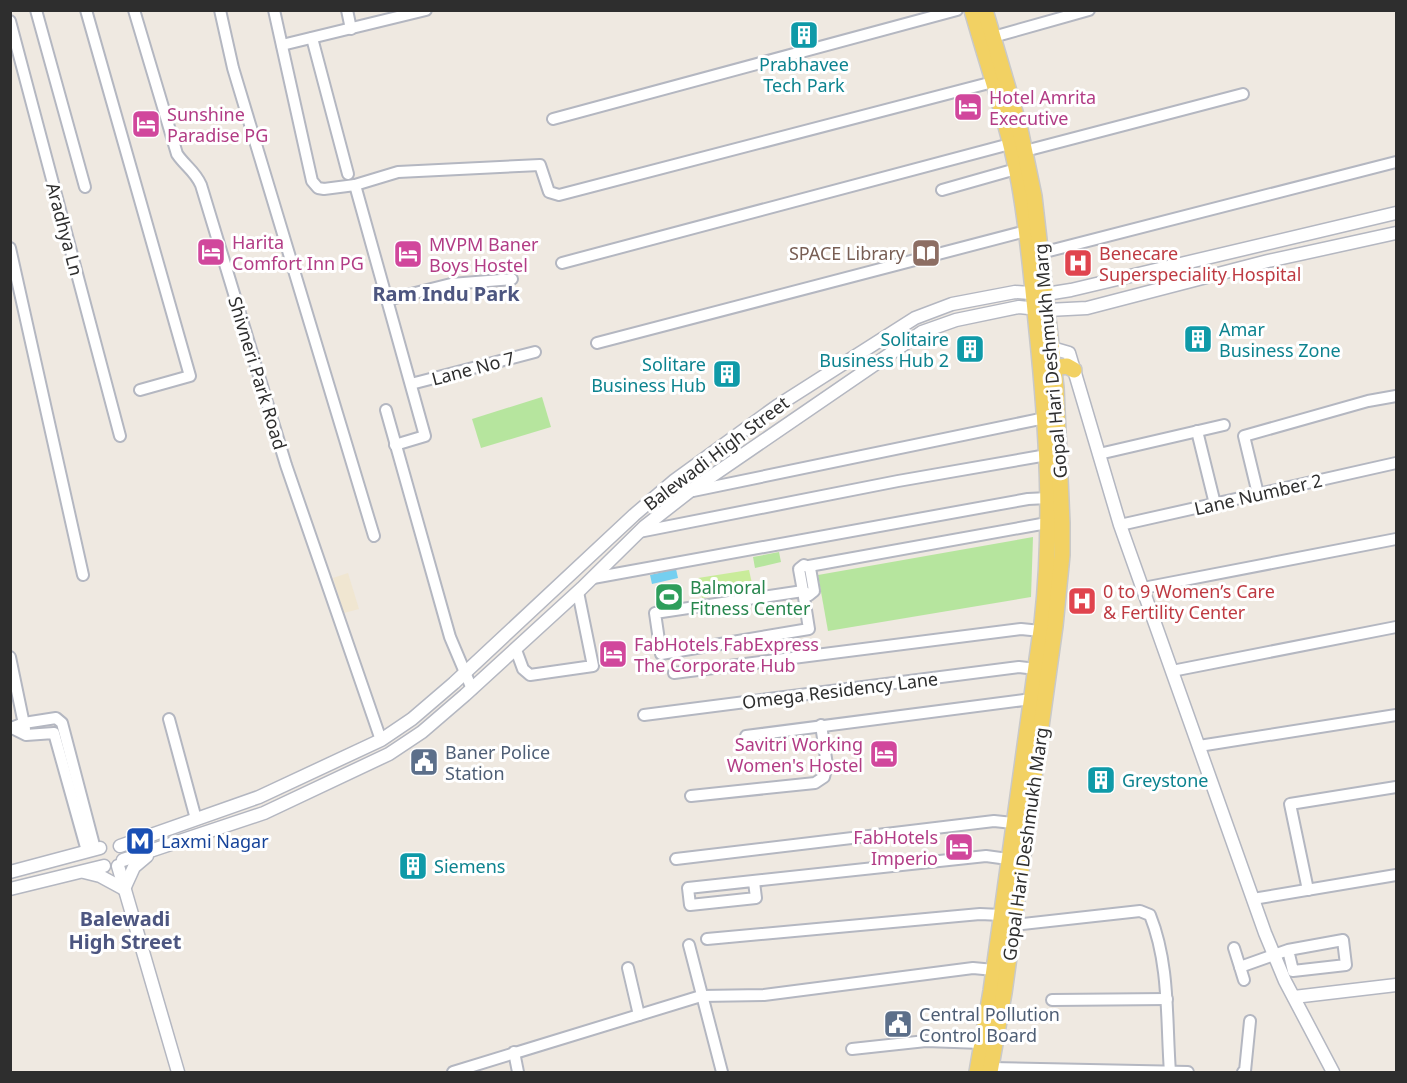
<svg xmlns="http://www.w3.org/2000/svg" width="1407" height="1083" font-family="'Noto Sans',sans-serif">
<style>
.education{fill:#f0e6d1}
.green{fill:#b6e59e}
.pitch{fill:#c9ec9a}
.water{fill:#75cff0}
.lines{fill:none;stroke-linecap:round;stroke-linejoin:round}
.minor-casing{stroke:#b4b7c1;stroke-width:14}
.tertiary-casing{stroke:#b4b7c1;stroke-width:15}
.primary-casing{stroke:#c9c9c9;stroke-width:18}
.minor{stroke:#fff;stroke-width:10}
.tertiary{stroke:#fff;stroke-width:12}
.primary{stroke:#f2d163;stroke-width:15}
.labels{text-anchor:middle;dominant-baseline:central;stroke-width:6;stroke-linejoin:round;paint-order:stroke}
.culture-label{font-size:18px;fill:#0d838f;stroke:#fff;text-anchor:start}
.hotel-label{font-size:18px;fill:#b23c85;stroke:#fff;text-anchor:start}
.street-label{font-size:18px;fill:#2e2e2e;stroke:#fff}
.education-label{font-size:18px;fill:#785e54;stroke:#fff;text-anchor:end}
.health-label{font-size:18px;fill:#be3a42;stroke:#fff;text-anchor:start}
.leisure-label{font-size:18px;fill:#27864d;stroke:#fff;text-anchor:start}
.service-label{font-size:18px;fill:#4e5e75;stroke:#fff;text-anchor:start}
.transit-label{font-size:18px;fill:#164399;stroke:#fff;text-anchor:start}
.neighbourhood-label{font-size:20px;font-weight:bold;fill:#4d5680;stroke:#fff}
</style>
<rect width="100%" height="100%" fill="#efe9e1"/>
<!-- education -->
<polygon class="education" points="348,573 359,609 344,613 333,578"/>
<!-- green -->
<g class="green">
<polygon points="542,397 551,427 481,448 472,419"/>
<polygon points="1033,537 1031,597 828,631 818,575"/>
<polygon points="779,552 781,562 755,568 753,557"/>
</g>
<!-- pitch -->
<polygon class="pitch" points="749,570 753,588 702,598 698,578"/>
<!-- water -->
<polygon class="water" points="676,569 678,578 652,584 650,575"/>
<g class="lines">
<!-- minor casing -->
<g class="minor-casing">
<g id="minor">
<polyline points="36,10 85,187"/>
<polyline points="86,10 190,376 140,390"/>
<path d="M134 10 177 154C185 166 195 171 201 185L286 465 381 740"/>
<polyline points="220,10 233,68 374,536"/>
<polyline points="274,10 312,181 318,188 324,189 355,185 398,172 540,165 549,192 559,195 993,82"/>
<polyline points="347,10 351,29"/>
<polyline points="10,21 120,436"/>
<polyline points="993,37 1089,10"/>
<polyline points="312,38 348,174"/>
<polyline points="282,45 426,10"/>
<polyline points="553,119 957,10"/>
<polyline points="1025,151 1243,94"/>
<polyline points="355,185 425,436 395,445"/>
<polyline points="942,190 1016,169"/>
<polyline points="10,248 83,575"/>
<polyline points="1041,253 1396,162"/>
<polyline points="562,263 1010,144"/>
<polyline points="387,300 451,284 512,279"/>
<polyline points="597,343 1026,231"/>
<polyline points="411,384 535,352"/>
<polyline points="386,410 450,637 472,689"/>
<polyline points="1197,431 1215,504"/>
<polyline points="1099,454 1224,425"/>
<polyline points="693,491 1045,418"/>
<polyline points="1258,494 1244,436 1368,401 1396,396"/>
<polyline points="1120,525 1396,463"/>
<polyline points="639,532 898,481 1047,455"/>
<polygon points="804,565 810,568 814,591 809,595 803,591 799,569"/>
<polyline points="809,566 1047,523"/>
<polyline points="593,578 1028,499 1048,498"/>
<polyline points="1143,588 1396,539"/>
<polygon points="803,591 809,629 661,654 655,613"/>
<polyline points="516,650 523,669 530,675 593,666 578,592"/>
<polyline points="10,657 25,729"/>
<polyline points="1172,671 1396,627"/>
<polyline points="674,673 1021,629 1041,631"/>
<polyline points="644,715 1019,667 1036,669"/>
<polyline points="169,719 196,819"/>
<polyline points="10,727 26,735 54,733 87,851"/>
<polyline points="14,727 24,723 56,718 62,723 95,849"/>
<polyline points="746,736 1032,699"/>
<polyline points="1199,746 1396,715"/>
<polyline points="691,796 815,783 824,777 827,765 821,725"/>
<polyline points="676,859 994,821 1013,823"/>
<polyline points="754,882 756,898 690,905 688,888 986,856 1008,859"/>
<polyline points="1308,890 1290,804 1396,787"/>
<polyline points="1253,899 1396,875"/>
<path d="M1013 925 1140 911 1150 915C1170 965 1166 1019 1170 1072"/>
<polyline points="707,939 980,914 1001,915"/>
<polyline points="689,945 722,1072"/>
<polyline points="1234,948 1240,967 1288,950 1343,940 1346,965 1293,971 1288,950"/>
<polyline points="1240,967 1244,980"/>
<polyline points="628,968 639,1015"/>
<polyline points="1052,1000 1167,999"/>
<polyline points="852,1049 926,1041 982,1043"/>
<polyline points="514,1052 518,1072"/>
<polyline points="991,1068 1188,1072"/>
<polyline points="453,1072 701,996 764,995 973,968 994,970"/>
<polyline points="1243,1072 1245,1071 1250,1021"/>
</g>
</g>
<!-- tertiary casing -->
<g class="tertiary-casing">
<g id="tertiary">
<polyline points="1052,348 1069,353 1120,525 1265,933 1285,981 1333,1072"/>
<polyline points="120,846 259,797 381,740 412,719 454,683 634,515 675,480 777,406 915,318 952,304 1015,292 1046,294 1071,290 1396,213"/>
<polyline points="123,860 264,813 389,754 422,732 465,695 582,588 644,527 690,491 922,332 956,320 1019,307 1048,310 1087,308 1268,261 1396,233"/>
<polyline points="118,866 178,1072"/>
<polyline points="10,872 100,848"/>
<polyline points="84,872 100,876 124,889"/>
<polyline points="10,889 104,866"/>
<polyline points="124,889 134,867 147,856"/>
<polyline points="1294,997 1396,985"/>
</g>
</g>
<!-- primary casing -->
<g class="primary-casing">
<g id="primary">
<path d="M972 10C988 67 1008 124 1019 182 1028 231 1032 282 1037 331 1047 428 1053 525 1042 623L991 991 977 1072"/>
<polyline points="985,10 1020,129 1034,196 1056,388 1062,523 1062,555 1055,626 1004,993 990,1072"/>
<polyline points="1054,368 1067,366 1074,370"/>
</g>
</g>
<!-- minor -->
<use href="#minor" class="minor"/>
<!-- tertiary -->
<use href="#tertiary" class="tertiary"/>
<!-- primary -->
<use href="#primary" class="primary"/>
</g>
<!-- icons -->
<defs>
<g id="building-square" transform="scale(1.5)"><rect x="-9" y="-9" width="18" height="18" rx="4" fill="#0f9aa8" stroke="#fff"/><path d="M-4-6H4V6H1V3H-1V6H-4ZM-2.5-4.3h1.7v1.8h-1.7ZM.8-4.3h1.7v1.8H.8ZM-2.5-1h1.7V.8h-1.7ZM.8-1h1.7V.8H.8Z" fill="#fff"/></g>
<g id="hotel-square" transform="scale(1.5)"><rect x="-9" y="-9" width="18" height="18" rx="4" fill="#d1479c" stroke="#fff"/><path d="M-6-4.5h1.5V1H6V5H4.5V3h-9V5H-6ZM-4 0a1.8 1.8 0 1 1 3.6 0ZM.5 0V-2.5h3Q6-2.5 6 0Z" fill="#fff"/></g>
<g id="library-square" transform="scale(1.5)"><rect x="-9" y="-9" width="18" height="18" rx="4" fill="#8d6e63" stroke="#fff"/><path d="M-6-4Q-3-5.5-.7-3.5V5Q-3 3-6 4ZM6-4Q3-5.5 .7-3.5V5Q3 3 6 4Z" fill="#fff"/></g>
<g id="hospital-square" transform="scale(1.5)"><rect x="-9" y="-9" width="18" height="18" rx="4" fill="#e0444e" stroke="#fff"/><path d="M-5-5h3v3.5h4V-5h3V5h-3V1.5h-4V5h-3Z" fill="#fff"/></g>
<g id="stadium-square" transform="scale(1.5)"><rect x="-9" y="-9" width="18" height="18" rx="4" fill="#2e9e5b" stroke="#fff"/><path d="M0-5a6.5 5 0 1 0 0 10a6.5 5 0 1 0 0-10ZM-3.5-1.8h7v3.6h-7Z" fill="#fff"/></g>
<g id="civic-square" transform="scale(1.5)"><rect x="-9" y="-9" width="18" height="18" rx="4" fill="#5c6f8a" stroke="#fff"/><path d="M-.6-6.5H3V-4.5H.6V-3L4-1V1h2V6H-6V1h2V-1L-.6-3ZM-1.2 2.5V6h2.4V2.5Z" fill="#fff"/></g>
<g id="metro-square" transform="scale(1.5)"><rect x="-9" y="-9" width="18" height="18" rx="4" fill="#1a4fb4" stroke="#fff"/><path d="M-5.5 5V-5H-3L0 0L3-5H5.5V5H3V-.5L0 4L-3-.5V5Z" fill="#fff"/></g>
</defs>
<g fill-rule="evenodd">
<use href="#building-square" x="804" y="35"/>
<use href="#hotel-square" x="968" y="107"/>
<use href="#hotel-square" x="146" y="124"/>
<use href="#hotel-square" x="211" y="252"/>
<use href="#library-square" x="926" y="253"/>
<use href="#hotel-square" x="408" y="254"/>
<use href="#hospital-square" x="1078" y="263"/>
<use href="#building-square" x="1198" y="339"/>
<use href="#building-square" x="970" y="349"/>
<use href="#building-square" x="727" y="374"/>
<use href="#stadium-square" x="669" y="597"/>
<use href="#hospital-square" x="1082" y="601"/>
<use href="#hotel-square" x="613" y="654"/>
<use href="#hotel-square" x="884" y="754"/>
<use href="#civic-square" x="424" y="762"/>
<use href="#building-square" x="1101" y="780"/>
<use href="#metro-square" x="140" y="841"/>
<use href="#hotel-square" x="959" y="847"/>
<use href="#building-square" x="413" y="866"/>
<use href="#civic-square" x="898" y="1024"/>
</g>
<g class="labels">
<!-- culture labels -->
<g class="culture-label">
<text x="804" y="64" text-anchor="middle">Prabhavee<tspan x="804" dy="21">Tech Park</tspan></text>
<text x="1219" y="329">Amar<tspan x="1219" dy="21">Business Zone</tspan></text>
<text x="949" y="339" text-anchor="end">Solitaire<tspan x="949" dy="21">Business Hub 2</tspan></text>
<text x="706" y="364" text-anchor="end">Solitare<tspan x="706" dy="21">Business Hub</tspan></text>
<text x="1122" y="780">Greystone</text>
<text x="434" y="866">Siemens</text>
</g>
<!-- hotel labels -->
<g class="hotel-label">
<text x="989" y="97">Hotel Amrita<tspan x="989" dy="21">Executive</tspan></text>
<text x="167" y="114">Sunshine<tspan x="167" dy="21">Paradise PG</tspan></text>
<text x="232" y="242">Harita<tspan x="232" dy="21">Comfort Inn PG</tspan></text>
<text x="429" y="244">MVPM Baner<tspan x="429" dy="21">Boys Hostel</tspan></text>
<text x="634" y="644">FabHotels FabExpress<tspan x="634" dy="21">The Corporate Hub</tspan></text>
<text x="863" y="744" text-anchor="end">Savitri Working<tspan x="863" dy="21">Women's Hostel</tspan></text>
<text x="938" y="837" text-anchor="end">FabHotels<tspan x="938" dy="21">Imperio</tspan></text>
</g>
<!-- street labels -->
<g class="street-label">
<text transform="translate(65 229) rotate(75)">Aradhya Ln</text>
<text transform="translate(1050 361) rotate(-95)">Gopal Hari Deshmukh Marg</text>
<text transform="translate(473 368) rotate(-15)">Lane No 7</text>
<text transform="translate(258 373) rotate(73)">Shivneri Park Road</text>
<text transform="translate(716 453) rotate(-37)">Balewadi High Street</text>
<text transform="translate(1258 494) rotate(-13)">Lane Number 2</text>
<text transform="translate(840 690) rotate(-7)">Omega Residency Lane</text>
<text transform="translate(1025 844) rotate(-82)">Gopal Hari Deshmukh Marg</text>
</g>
<!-- education labels -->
<g class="education-label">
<text x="905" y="253">SPACE Library</text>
</g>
<!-- health labels -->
<g class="health-label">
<text x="1099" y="253">Benecare<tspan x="1099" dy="21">Superspeciality Hospital</tspan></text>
<text x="1103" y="591">0 to 9 Women’s Care<tspan x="1103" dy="21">&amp; Fertility Center</tspan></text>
</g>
<!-- leisure labels -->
<g class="leisure-label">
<text x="690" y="587">Balmoral<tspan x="690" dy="21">Fitness Center</tspan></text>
</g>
<!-- service labels -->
<g class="service-label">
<text x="445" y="752">Baner Police<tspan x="445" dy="21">Station</tspan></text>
<text x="919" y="1014">Central Pollution<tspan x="919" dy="21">Control Board</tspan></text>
</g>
<!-- transit labels -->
<g class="transit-label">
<text x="161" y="841">Laxmi Nagar</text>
</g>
<!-- neighbourhood labels -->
<g class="neighbourhood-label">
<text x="446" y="293">Ram Indu Park</text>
<text x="125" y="918">Balewadi<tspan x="125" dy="23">High Street</tspan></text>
</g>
</g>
<!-- border -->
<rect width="1407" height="1083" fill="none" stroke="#2e2e2e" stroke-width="24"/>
</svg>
